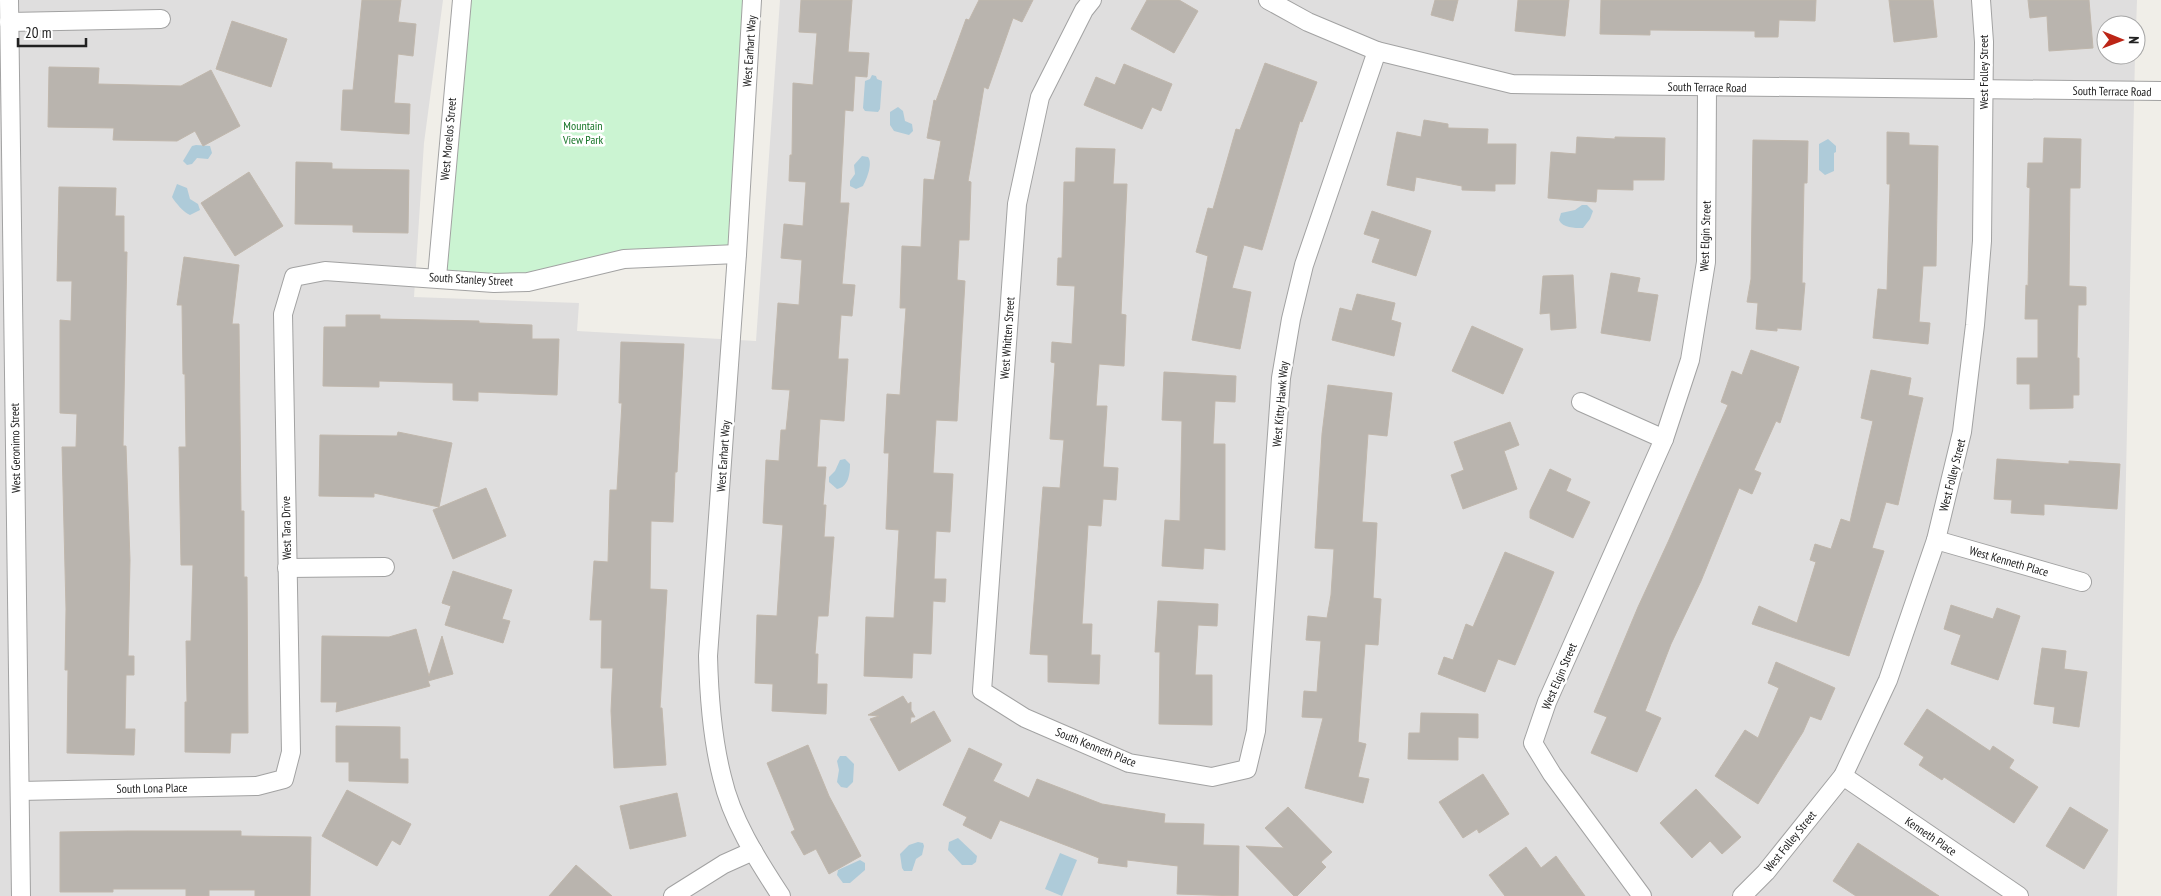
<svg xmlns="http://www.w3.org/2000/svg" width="2161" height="896" font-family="'PT Sans Narrow',sans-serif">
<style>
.residential{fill:#dfdede}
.park{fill:#cbf4d2}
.water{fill:#aecbd9}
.building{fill:#b9b4ae;stroke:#c0b7ac}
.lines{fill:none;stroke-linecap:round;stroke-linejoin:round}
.minor-casing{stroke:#a2a2a2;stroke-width:20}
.minor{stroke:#fff;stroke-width:18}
.labels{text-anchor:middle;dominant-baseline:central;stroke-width:5;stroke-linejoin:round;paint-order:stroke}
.street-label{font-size:12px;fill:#212121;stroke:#fff}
.park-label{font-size:12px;fill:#187529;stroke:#fff}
</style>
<rect width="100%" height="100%" fill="#f0eee8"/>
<!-- residential -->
<polygon class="residential" points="0,0 443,0 424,143 414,297 579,303 577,331 756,341 780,0 2137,0 2136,30 2136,25 2106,25 2106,55 2135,55 2117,896 0,896"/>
<!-- park -->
<polygon class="park" points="462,0 752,0 737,254 691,255 528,282 437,277"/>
<!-- water -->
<g class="water">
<polygon points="872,75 876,76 877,79 882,81 880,109 878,112 865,111 863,108 865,81 870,79"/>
<polygon points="898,107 903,111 905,121 912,124 913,131 909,135 894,131 890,125 890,112"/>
<polygon points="1828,139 1836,146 1836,152 1834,153 1834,171 1825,175 1819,170 1819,144"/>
<polygon points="196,145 210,146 212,153 208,159 197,158 192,164 187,165 183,161 192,146"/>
<path d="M862 156 868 157C873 163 867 179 863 186L856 189 850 186V181L855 174 854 165Z"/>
<path d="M177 184 187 188 190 199 198 204 200 210 190 215C184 213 175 202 172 197Z"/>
<path d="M1582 205H1587L1593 211 1590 219 1583 228C1574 228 1563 228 1559 220L1561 213 1575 210Z"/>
<path d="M845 459 850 464C850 475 848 487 837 489L829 482V477L835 471 840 460Z"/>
<polygon points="840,756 846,756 854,764 853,782 847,788 841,787 837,782 839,770 837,761"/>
<polygon points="958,838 977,856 976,862 972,865 962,865 948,850 949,842"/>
<polygon points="918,842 923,843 924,846 922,855 916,859 912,871 904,871 902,868 900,854 909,845"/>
<polygon points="1060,853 1077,860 1062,896 1045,889"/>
<polygon points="860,860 865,863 865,870 850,883 843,883 837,875 838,870"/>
</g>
<!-- building -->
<g class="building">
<polygon points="362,0 401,0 398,22 416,24 413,56 398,54 394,103 410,104 409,134 341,130 343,90 353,90"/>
<polygon points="801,0 852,0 848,52 869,53 867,77 855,76 853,111 845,110 840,203 849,203 842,284 855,285 852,316 841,315 838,359 848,359 844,421 820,419 817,467 826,467 823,505 826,505 824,537 834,537 828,616 818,616 815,654 818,654 817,684 827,684 826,714 772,711 773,684 755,683 757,615 777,616 783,525 763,523 766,460 779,461 781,430 786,430 790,390 772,389 778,303 799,305 802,260 781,258 784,224 803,226 806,182 789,181 790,155 792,155 793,83 813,85 817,33 799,32"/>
<polygon points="979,0 1033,0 1022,22 1013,18 988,89 984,87 968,181 971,182 969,240 959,240 957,280 965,281 957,421 936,420 933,473 953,474 950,532 936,531 934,579 946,579 945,602 933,601 931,654 913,653 912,678 864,676 866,617 894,618 899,530 886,529 889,453 884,453 887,394 900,395 906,308 900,308 902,246 921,247 924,179 934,180 941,141 927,138 934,100 936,101 966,19 969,20"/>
<polygon points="1147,0 1179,0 1198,11 1174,53 1131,29"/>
<polygon points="1435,0 1458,0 1453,21 1431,15"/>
<polygon points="1518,0 1569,0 1565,36 1515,31"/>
<polygon points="1601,0 1816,0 1815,21 1779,20 1778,37 1755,37 1755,31 1650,30 1650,35 1600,34"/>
<polygon points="1889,0 1933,0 1937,37 1894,42"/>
<polygon points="2028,0 2089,0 2093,48 2049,51 2047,16 2030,18"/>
<polygon points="232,21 287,39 271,87 216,69"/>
<polygon points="1265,63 1317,82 1302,122 1300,121 1262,250 1244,245 1232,288 1251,292 1240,349 1192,340 1208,256 1196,252 1208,208 1213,209 1236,129 1240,130"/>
<polygon points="1124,64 1172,84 1161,111 1152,107 1142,129 1084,105 1096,77 1115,85"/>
<polygon points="49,67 99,68 98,84 181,86 211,70 240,126 203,146 195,131 177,141 113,140 114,128 48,127"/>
<polygon points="1424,120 1448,124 1448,128 1488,129 1487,144 1516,144 1515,184 1495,184 1495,191 1462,190 1462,186 1416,177 1414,191 1387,185 1397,132 1421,137"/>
<polygon points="1887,132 1909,133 1909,145 1938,146 1936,266 1923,266 1919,322 1930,323 1928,344 1873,338 1878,289 1887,290 1890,184 1887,184"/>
<polygon points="1577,137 1615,139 1615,137 1665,138 1664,180 1633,180 1633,190 1597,189 1596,202 1548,198 1551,152 1576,154"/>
<polygon points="2044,138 2081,139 2080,188 2070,188 2069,286 2086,287 2086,305 2078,305 2077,358 2079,358 2079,395 2073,395 2073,408 2030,409 2030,384 2017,384 2017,358 2038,358 2038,319 2025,319 2026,285 2028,286 2030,188 2027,187 2028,163 2043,163"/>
<polygon points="1753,140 1808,141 1807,183 1804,183 1802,283 1805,283 1801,330 1777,328 1777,331 1756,329 1758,303 1747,302 1751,279"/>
<polygon points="1076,148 1115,149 1113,184 1127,184 1121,314 1126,315 1124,366 1099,364 1096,406 1107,406 1103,467 1118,468 1116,500 1103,499 1101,526 1088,525 1082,624 1092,624 1091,655 1100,655 1099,684 1048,682 1048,655 1030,654 1043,487 1060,488 1064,440 1050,439 1055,363 1051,362 1052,342 1072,344 1075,286 1057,285 1058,258 1062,258 1064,182 1075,182"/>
<polygon points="296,162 332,163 332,169 409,170 408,233 353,232 353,225 295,224"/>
<polygon points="249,172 283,226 235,256 201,203"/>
<polygon points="59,187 116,188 115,216 124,216 124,252 127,252 123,446 126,446 130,560 128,656 134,656 134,675 126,675 125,729 135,729 134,755 67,753 68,670 65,670 66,609 62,447 76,447 77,414 60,413 60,320 71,321 72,281 57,281"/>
<polygon points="1372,211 1431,231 1416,276 1372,262 1380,239 1364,234"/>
<polygon points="184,257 239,265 232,324 239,324 241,511 244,511 244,577 247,577 248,733 231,733 230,753 185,752 185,702 187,702 186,641 191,641 193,565 181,565 179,447 186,447 185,374 183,374 182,305 177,305"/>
<polygon points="1611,273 1640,278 1637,292 1658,295 1650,341 1601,333"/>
<polygon points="1573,275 1576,328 1551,330 1550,313 1540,314 1543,276"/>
<polygon points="1357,294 1395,303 1391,320 1401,323 1394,356 1332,340 1340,308 1352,311"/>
<polygon points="346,315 380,315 380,319 479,321 479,323 532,325 532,339 559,339 557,395 478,392 478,401 453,400 453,383 379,381 379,387 323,386 324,327 346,327"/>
<polygon points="1472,326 1523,349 1503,394 1452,371"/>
<polygon points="621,342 684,344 677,472 675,472 673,522 651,521 650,589 667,590 660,708 662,708 666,765 614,768 611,711 613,668 601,668 602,620 590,620 594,561 608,562 610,490 617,490 622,403 619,403"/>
<polygon points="1751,350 1799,367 1780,423 1776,421 1754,470 1761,473 1752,494 1739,488 1701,581 1671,644 1645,711 1661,718 1637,772 1591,753 1607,717 1594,712 1638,607 1668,542 1728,405 1721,402 1732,371 1742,375"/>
<polygon points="1871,370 1911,378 1908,395 1923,398 1898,505 1886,502 1872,548 1884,551 1849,656 1752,624 1759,606 1797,623 1816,562 1810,560 1815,544 1831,549 1841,519 1850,522 1873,421 1861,418"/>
<polygon points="1164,372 1236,376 1235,402 1215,401 1213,444 1225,444 1225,550 1204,548 1203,569 1162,566 1165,520 1180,521 1182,421 1162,420"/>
<polygon points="1328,385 1392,393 1387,436 1368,434 1362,522 1377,523 1373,598 1381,599 1378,645 1365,644 1358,742 1366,744 1358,777 1369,779 1363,803 1305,788 1323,718 1302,717 1304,691 1317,692 1321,641 1306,640 1308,616 1327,618 1331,595 1334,549 1315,548 1322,434"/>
<polygon points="1510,422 1519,445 1504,451 1517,489 1463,509 1451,475 1464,470 1454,442"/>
<polygon points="398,432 452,443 439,507 374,493 374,497 319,496 320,435 397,436"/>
<polygon points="1997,459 2069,464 2069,461 2120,464 2117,509 2044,504 2044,515 2011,513 2012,500 1994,499"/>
<polygon points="1550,469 1571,479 1566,491 1590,502 1573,538 1530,518 1530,511"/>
<polygon points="486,488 506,536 453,559 433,510"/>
<polygon points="1505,552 1554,572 1515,665 1498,659 1485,692 1438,674 1444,657 1453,660 1466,624 1473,627"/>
<polygon points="453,571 512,590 502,619 510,621 503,643 445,625 451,606 442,603"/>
<polygon points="1158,601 1218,604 1217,626 1198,625 1195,675 1212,675 1212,725 1159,724 1160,652 1155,652"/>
<polygon points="1951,605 1993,619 1997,608 2020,616 1998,680 1951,664 1961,635 1944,629"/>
<polygon points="416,629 429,676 442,636 453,674 428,681 430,686 336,712 337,702 321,702 322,636 389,637"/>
<polygon points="2042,648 2066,651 2064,669 2087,672 2079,727 2053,723 2055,707 2034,704"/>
<polygon points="1776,662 1835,688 1821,720 1810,716 1803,732 1758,804 1715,776 1745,730 1758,738 1779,688 1768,683"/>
<polygon points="903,696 908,704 911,702 911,710 915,717 911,717 910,724 934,711 951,741 899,771 870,719 879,716 868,715"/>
<polygon points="1927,709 1990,751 1993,746 2014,760 2009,768 2038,787 2014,823 1944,777 1942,780 1919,765 1924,757 1904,744"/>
<polygon points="1421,713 1478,714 1478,738 1458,737 1458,760 1408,759 1409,733 1420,733"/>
<polygon points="336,726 400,727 400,759 408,759 408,783 349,781 349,762 336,762"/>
<polygon points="808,745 829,796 861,856 829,874 816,849 804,855 791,832 795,830 767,763"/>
<polygon points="969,748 1002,764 993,781 1029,798 1037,779 1102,804 1165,814 1164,823 1204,824 1203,845 1239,846 1238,896 1177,894 1178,866 1127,860 1127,867 1098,863 1099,858 1000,820 991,839 963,825 967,817 943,805"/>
<polygon points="1483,774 1509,814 1479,833 1477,829 1463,838 1439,802"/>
<polygon points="1696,789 1741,837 1722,854 1710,841 1692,858 1660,823"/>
<polygon points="347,790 411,824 400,845 392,840 377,866 322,836"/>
<polygon points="677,793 686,836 630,849 620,806"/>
<polygon points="1288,807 1332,852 1321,862 1326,867 1297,896 1294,896 1246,846 1284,848 1265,828"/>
<polygon points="2070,807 2108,830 2084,869 2046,846"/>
<polygon points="128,831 241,831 241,836 311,837 310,896 255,896 255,890 209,890 209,896 186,896 186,889 113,889 113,892 60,892 60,832"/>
<polygon points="1858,843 1939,896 1856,896 1833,881"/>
<polygon points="1526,847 1541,868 1556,856 1585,896 1505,896 1489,875"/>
<polygon points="576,865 612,896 549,896"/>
</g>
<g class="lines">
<!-- minor casing -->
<g class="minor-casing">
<g id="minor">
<polyline points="9,0 21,896"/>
<path d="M752 0 737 254 708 656C709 697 712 738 722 777 732 821 757 859 781 896"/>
<polyline points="1092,0 1084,10 1040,97 1017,204 982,691 1025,718 1129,763 1212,777 1247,769 1256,731 1281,378 1291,319 1304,265 1377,51"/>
<polyline points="1268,0 1308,22 1377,51 1512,84 2161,91"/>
<polyline points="9,22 161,19"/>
<polyline points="437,277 462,0"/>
<polyline points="1581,402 1664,439"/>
<polyline points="1936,540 2082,582"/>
<polyline points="287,568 385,567"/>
<polyline points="1843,776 2019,896"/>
<polyline points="20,791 257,786 284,779 291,752 283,314 294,277 325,271 494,283 528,282 624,259 737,254"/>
<polyline points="673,896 724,864 753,851"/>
<polyline points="1642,896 1552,774 1533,743 1547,702 1664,439 1690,360 1706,262 1707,88"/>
<polyline points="1742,896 1766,872 1843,776 1888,680 1936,540 1962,432 1975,325 1982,241 1984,42 1981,0"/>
</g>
</g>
<!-- minor -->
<use href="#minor" class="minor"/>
</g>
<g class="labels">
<!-- street labels -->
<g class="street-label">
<text transform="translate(749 51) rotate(-86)">West Earhart Way</text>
<text transform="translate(1983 72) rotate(-90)">West Folley Street</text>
<text transform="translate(1707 87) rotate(1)">South Terrace Road</text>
<text transform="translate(2112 91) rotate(1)">South Terrace Road</text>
<text transform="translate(448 139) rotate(-85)">West Morelos Street</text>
<text transform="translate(1705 236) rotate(-88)">West Elgin Street</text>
<text transform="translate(471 279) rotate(3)">South Stanley Street</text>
<text transform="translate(1007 338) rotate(-86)">West Whitten Street</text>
<text transform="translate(1280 404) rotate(-85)">West Kitty Hawk Way</text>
<text transform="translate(15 448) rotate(-91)">West Geronimo Street</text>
<text transform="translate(723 456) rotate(-86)">West Earhart Way</text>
<text transform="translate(1952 475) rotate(-76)">West Folley Street</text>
<text transform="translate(286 528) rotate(-91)">West Tara Drive</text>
<text transform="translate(2009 561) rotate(16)">West Kenneth Place</text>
<text transform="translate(1559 676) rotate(-67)">West Elgin Street</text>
<text transform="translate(1096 747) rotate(22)">South Kenneth Place</text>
<text transform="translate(152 788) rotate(-1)">South Lona Place</text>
<text transform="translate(1931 836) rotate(34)">Kenneth Place</text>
<text transform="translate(1790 841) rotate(-51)">West Folley Street</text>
</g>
<!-- park labels -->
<g class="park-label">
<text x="583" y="125">Mountain<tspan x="583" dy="14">View Park</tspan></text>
</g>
</g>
<!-- north arrow -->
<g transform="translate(2121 40) rotate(91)"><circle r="24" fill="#ffffff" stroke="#a6a6a6"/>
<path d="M0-4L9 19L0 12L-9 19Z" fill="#bc2516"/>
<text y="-8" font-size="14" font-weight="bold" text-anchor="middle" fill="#212121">N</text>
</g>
<!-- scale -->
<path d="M18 38v8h68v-8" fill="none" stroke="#212121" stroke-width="2.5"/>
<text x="25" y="38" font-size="15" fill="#212121" stroke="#ffffff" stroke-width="4" paint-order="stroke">20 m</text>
</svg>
